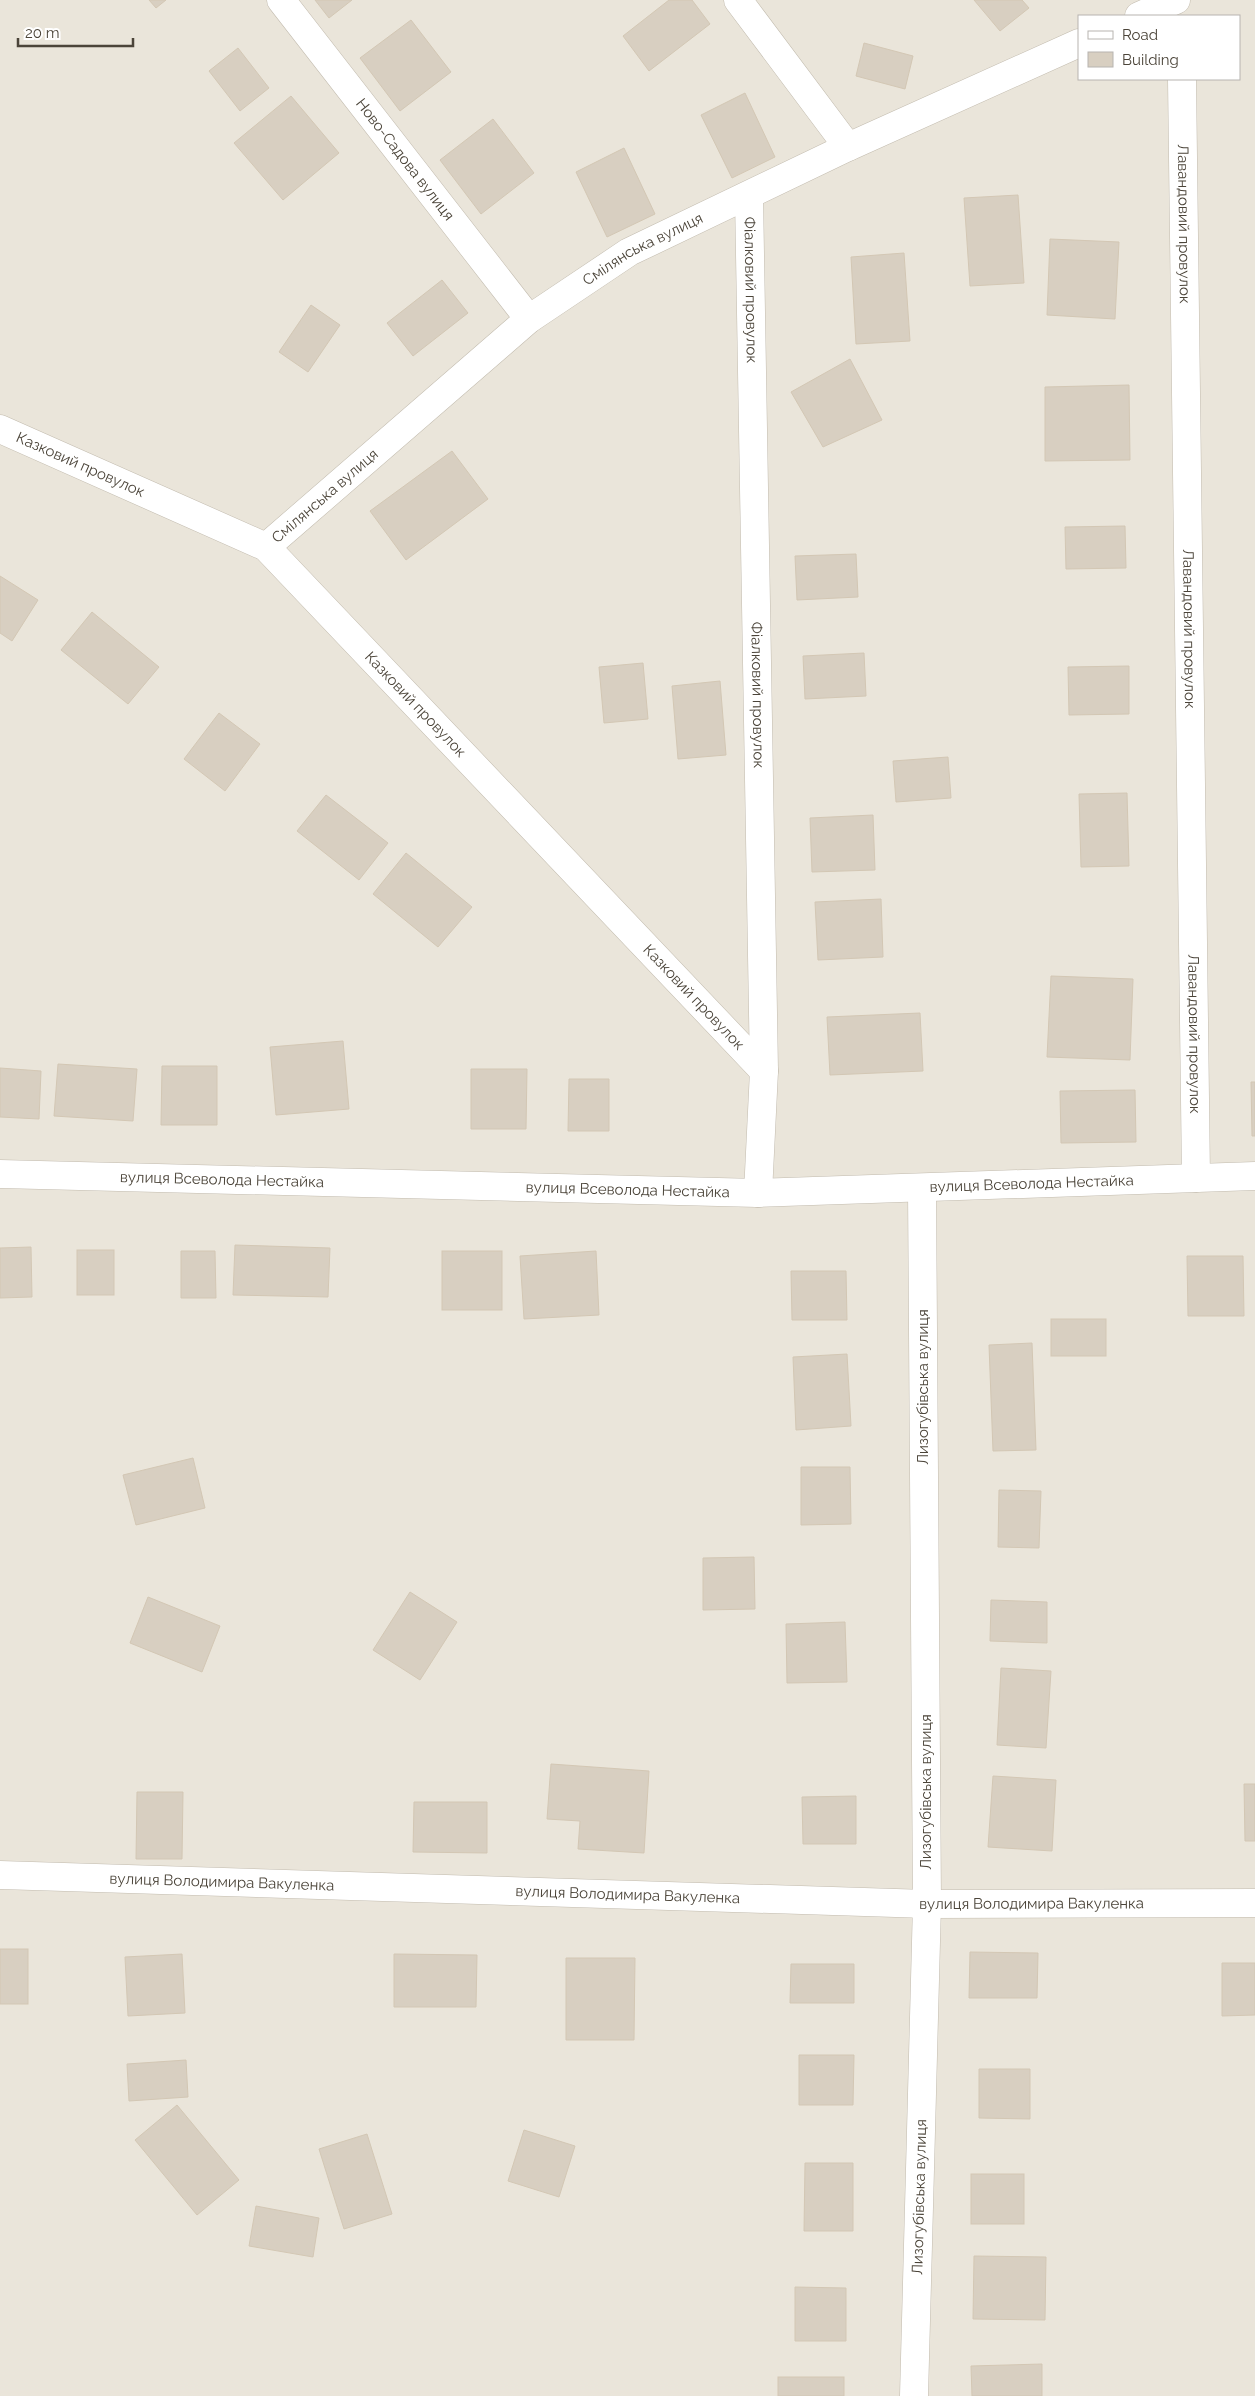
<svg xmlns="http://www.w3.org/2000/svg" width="1255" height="2396" font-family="Raleway,sans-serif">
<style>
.residential{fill:#eae5da;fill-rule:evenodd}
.building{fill:#d8cfc1;stroke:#d3c7b4}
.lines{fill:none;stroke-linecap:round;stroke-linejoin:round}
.street-casing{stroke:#c2bbae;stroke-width:29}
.street{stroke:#fff;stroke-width:28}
.labels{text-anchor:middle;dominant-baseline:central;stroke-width:4;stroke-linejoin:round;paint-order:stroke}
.street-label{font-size:15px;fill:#4b4439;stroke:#fff}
</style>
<rect width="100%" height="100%" fill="#f6f3ec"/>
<!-- residential -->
<path class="residential" d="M0 0H1255V2396H0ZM1079 16H1239V79H1079Z"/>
<!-- building -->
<g class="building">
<polygon points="149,0 166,0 156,8"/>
<polygon points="315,0 352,0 329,18"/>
<polygon points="669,0 692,0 710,24 649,71 623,36"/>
<polygon points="974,0 1022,0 1029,8 1000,31"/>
<polygon points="411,20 451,72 400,111 360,58"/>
<polygon points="864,43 913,56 905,89 856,76"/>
<polygon points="238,48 269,88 240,111 209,71"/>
<polygon points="745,93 775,157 732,178 701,115"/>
<polygon points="291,96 339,153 283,200 234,143"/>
<polygon points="493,119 534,173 481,214 440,160"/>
<polygon points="624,148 655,214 607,237 576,172"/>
<polygon points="1018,195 1024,283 970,286 964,198"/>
<polygon points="1050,239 1119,242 1115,319 1047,315"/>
<polygon points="904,253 910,341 856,344 851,257"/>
<polygon points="442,280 468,313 413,356 387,323"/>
<polygon points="311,305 340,325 308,372 279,352"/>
<polygon points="850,359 882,420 823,447 791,392"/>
<polygon points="1129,385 1130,460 1045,461 1045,387"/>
<polygon points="452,451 488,499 406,560 370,511"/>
<polygon points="1125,526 1126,568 1066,569 1065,527"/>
<polygon points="856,554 858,597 797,600 795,556"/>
<polygon points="0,576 38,600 12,641 0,633"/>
<polygon points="92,612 159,667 128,704 61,650"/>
<polygon points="864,653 866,696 805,699 803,656"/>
<polygon points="643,663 648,719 604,723 599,667"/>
<polygon points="1129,666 1129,714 1069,715 1068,667"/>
<polygon points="720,681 726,755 678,759 672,686"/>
<polygon points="219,713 260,744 225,791 184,759"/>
<polygon points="948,757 951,798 896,802 893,761"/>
<polygon points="1127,793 1129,866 1081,867 1079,794"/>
<polygon points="326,795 388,843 359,880 297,831"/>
<polygon points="873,815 875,870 812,872 810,818"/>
<polygon points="406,853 472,907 438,947 373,894"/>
<polygon points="881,899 883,957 818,960 815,902"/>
<polygon points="1051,976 1133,979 1130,1060 1047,1057"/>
<polygon points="920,1013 923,1071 830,1075 827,1017"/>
<polygon points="343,1041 349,1109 276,1115 270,1047"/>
<polygon points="58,1064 137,1069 133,1121 54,1116"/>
<polygon points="162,1066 217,1066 217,1125 161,1125"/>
<polygon points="0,1068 41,1071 39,1119 0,1117"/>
<polygon points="471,1069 527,1069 526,1129 471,1129"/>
<polygon points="569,1079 609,1079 609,1131 568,1131"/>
<polygon points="1251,1082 1255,1082 1255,1136 1252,1136"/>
<polygon points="1135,1090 1136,1142 1061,1143 1060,1091"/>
<polygon points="235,1245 330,1248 328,1297 233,1295"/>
<polygon points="31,1247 32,1297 0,1298 0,1248"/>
<rect x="77" y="1250" width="37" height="45"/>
<polygon points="181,1251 215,1251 216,1298 181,1298"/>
<rect x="442" y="1251" width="60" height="59"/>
<polygon points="596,1251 599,1315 524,1319 520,1256"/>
<polygon points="1187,1256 1243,1256 1244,1316 1188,1316"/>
<polygon points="791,1271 846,1271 847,1320 792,1320"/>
<rect x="1051" y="1319" width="55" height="37"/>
<polygon points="1032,1343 1036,1450 993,1451 989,1345"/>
<polygon points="847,1354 851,1426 796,1430 793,1357"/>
<polygon points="193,1458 205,1508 136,1525 123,1475"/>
<polygon points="801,1467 850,1467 851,1524 801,1525"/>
<polygon points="999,1490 1041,1491 1039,1548 998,1547"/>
<polygon points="754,1557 755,1609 703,1610 703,1558"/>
<polygon points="410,1592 457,1622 420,1680 373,1650"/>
<polygon points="148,1597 220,1626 202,1672 130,1643"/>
<polygon points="991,1600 1047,1602 1047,1643 990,1641"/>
<polygon points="845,1622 847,1682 787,1683 786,1624"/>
<polygon points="1001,1668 1051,1671 1046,1748 997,1745"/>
<polygon points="551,1764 649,1771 644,1853 578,1849 580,1821 547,1819"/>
<polygon points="993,1776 1056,1780 1052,1851 988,1847"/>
<polygon points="1244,1784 1255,1784 1255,1841 1245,1841"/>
<polygon points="137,1792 183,1792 182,1859 136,1859"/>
<polygon points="856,1796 856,1844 803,1844 802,1797"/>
<polygon points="414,1802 487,1802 487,1853 413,1852"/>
<rect x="0" y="1949" width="28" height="55"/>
<polygon points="970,1952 1038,1953 1037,1998 969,1998"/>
<polygon points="182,1954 185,2013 128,2016 125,1957"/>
<polygon points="394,1954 477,1955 476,2007 394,2007"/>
<polygon points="566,1958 635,1958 634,2040 566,2040"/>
<polygon points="1222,1963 1255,1963 1255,2015 1222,2016"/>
<polygon points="791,1964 854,1964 854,2003 790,2003"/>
<polygon points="799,2055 854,2055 853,2105 799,2105"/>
<polygon points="186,2060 188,2097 129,2101 127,2064"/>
<polygon points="979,2069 1030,2069 1030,2119 979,2118"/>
<polygon points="177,2105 239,2180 197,2215 135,2140"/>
<polygon points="524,2130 575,2146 559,2197 508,2181"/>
<polygon points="367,2134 392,2214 344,2229 319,2149"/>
<polygon points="805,2163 853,2163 853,2231 804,2231"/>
<rect x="971" y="2174" width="53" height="50"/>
<polygon points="256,2206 319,2218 313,2257 249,2246"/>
<polygon points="974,2256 1046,2257 1045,2320 973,2319"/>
<polygon points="795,2287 846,2288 846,2341 795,2341"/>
<polygon points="1042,2364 1042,2396 972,2396 971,2366"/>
<rect x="778" y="2377" width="66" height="19"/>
</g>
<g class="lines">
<!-- street casing -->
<g class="street-casing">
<g id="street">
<path id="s1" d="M281 0 529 319"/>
<polyline points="738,0 848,147"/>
<polyline points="1139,16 1176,0"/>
<path id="s2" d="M1182 79 1196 1178"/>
<path id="s3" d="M749 196 764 1071 758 1193"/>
<path id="s4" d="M0 429 266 547 764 1071"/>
<path id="s5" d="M266 547 529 319 629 252 848 147 1079 43"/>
<path id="s6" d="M0 1174 758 1193 1255 1176"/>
<path id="s7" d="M0 1875 927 1904 1255 1903"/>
<path id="s8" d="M914 2396 927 1904 922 1188"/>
</g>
</g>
<!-- street -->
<use href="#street" class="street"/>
</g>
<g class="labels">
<!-- street labels -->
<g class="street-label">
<text stroke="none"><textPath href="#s1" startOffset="202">Ново-Садова вулиця</textPath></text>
<text stroke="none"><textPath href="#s2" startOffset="145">Лавандовий провулок</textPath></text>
<text stroke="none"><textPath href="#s5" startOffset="482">Смілянська вулиця</textPath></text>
<text stroke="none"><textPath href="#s3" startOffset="94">Фіалковий провулок</textPath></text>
<text stroke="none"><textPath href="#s4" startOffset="88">Казковий провулок</textPath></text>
<text stroke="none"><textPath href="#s5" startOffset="78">Смілянська вулиця</textPath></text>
<text stroke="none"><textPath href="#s2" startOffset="550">Лавандовий провулок</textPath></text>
<text stroke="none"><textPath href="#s3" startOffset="499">Фіалковий провулок</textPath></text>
<text stroke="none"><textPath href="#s4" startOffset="508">Казковий провулок</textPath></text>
<text stroke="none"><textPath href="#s4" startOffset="912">Казковий провулок</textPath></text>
<text stroke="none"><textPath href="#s2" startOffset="955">Лавандовий провулок</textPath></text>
<text stroke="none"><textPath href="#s6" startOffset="222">вулиця Всеволода Нестайка</textPath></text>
<text stroke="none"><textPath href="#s6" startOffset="1032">вулиця Всеволода Нестайка</textPath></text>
<text stroke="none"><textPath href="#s6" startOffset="628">вулиця Всеволода Нестайка</textPath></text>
<text transform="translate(923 1387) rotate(-90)">Лизогубівська вулиця</text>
<text transform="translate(926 1792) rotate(-90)">Лизогубівська вулиця</text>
<text stroke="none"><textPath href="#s7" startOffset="222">вулиця Володимира Вакуленка</textPath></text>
<text stroke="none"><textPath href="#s7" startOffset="628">вулиця Володимира Вакуленка</textPath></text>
<text stroke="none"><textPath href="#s7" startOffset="1032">вулиця Володимира Вакуленка</textPath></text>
<text stroke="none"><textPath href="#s8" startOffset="199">Лизогубівська вулиця</textPath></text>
</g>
</g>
<!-- legend -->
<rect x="1078" y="15" width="162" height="65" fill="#ffffff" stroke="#b7b4b0"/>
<rect x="1088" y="31" width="25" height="8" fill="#ffffff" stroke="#b7b4b0"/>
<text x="1122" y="40" font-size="15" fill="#4b4439">Road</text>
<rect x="1088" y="52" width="25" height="15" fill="#d8cfc1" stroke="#b7b4b0"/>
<text x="1122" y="65" font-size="15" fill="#4b4439">Building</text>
<!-- scale -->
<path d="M18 38v8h115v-8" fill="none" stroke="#4b4439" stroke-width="2.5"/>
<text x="25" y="38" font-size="15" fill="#4b4439" stroke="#ffffff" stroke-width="4" paint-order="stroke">20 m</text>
</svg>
